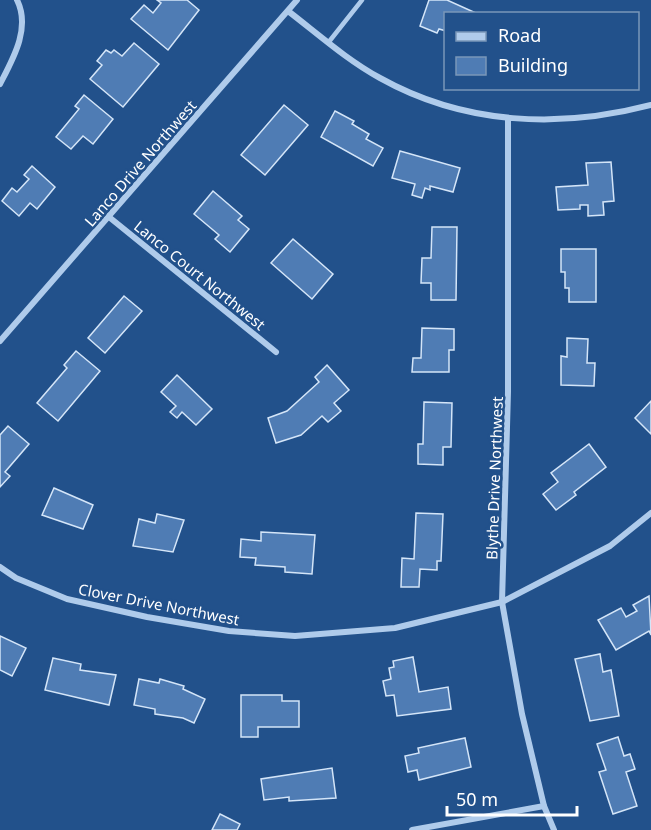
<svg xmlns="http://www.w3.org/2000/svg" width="651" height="830" font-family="'Noto Sans',sans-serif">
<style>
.building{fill:#4f7cb4;stroke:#d4e5f8;stroke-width:1.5}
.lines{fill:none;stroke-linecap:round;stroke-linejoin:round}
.service{stroke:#afcbeb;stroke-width:4.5}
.minor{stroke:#afcbeb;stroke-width:6}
.labels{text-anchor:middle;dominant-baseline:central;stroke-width:5;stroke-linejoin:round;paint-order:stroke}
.street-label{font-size:15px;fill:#fff;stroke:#22518b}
</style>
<rect width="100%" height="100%" fill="#22518b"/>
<!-- building -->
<g class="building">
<polygon points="157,0 187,0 199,10 168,50 131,19 144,5 153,13 161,3"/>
<polygon points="429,0 447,0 478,14 446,14 446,31 439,29 437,33 420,26"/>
<polygon points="134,43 159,64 123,107 90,79 102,65 97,61 106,50 111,53 114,50 122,56"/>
<polygon points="84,95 113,119 93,144 83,136 71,149 56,137 79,109 75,106"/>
<polygon points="284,105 308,125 265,175 241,155"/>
<polygon points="335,111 354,121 352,124 369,134 366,139 383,148 373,166 321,137"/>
<polygon points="400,151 460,168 453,192 430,186 430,190 425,188 422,198 412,195 415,184 392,178"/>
<polygon points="611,162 614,201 603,202 604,215 588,216 588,205 580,205 580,209 558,210 556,187 588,185 586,163"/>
<polygon points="32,166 55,187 37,209 30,203 19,216 2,201 12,188 17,192 29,179 24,175"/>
<polygon points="213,191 242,216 238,220 249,229 230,252 215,239 219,235 194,214"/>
<polygon points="432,227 457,227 456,300 431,300 431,283 421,283 422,258 431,258"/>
<polygon points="293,239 333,274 312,299 271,263"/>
<polygon points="561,249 596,249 596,302 569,302 569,288 565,288 565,272 561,272"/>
<polygon points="124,296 142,311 105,353 88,338"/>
<polygon points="422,328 454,329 454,350 449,350 449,372 412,372 413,358 421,358"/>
<polygon points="567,338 588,339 587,363 595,363 594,386 561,385 561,356 567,357"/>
<polygon points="76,351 100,371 58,421 37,403 67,368 64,365"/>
<polygon points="327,365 349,390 334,403 341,411 328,422 322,416 301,435 276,443 268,418 287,411 319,382 315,377"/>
<polygon points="177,375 212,409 196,425 182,412 177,418 170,412 176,406 161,392"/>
<polygon points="651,401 651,434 635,418"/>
<polygon points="424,402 452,403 451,447 443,447 443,465 418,464 418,444 423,444"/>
<polygon points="8,426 29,444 5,472 10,476 0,487 0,435"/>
<polygon points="589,444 606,467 574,492 576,495 556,510 543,494 558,482 551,473"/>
<polygon points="54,488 93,505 83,529 42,515"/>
<polygon points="416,513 443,514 441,561 437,561 437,570 420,569 419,587 401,587 402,558 414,559"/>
<polygon points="157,514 184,520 173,552 133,546 139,519 155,523"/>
<polygon points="261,532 315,535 312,574 285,572 285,567 255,565 256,558 240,557 241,539 261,541"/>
<polygon points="649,596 651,635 649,631 616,650 598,620 621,608 626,617 637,611 633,605"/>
<polygon points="0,636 26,648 12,676 0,670"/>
<polygon points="600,654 603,672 611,670 619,716 590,721 575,659"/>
<polygon points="413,657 419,692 448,687 451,709 397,716 394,695 386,696 383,681 391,679 389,668 394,667 393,661"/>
<polygon points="53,658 81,664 80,670 116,675 109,705 45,690"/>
<polygon points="139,679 159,683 160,679 184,686 183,689 205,699 194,723 183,718 155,714 155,709 134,705"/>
<polygon points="241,695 282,695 282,701 299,701 299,727 258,727 258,737 241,737"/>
<polygon points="618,737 624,756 630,754 635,769 626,772 637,806 613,814 599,772 606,770 597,744"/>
<polygon points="465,738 471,767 419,780 417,770 408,772 405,756 419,753 418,748"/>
<polygon points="332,768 336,798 289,801 289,797 264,800 261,779"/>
<polygon points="220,814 240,824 237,830 212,830"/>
</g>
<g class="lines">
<!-- service -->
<polyline class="service" points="328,43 362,0"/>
<!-- minor -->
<g class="minor">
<path d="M288 11C318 34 347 60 380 78 464 125 560 129 651 105"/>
<path d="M0 84C13 59 31 28 17 0"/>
<polyline points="508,120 508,392 502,602 522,714 544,806 554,830"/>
<polyline points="109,217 276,352"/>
<polyline points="0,341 297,0"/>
<polyline points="0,567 16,578 67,599 147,617 229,631 295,636 395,628 502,602 610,546 651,513"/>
<polyline points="412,830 544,806"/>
</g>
</g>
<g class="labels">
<!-- street labels -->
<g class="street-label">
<text transform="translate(140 163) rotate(-49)">Lanco Drive Northwest</text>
<text transform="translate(200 275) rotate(39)">Lanco Court Northwest</text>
<text transform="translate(494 478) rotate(-88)">Blythe Drive Northwest</text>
<text transform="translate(159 604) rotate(11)">Clover Drive Northwest</text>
</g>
</g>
<!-- legend -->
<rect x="444" y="12" width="195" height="78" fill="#22518b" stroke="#7a97b9" stroke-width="1.5"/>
<rect x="456" y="32" width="30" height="9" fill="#afcbeb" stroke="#7a97b9" stroke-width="1.5"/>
<text x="498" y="42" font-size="18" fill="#ffffff">Road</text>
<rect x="456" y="57" width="30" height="18" fill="#4f7cb4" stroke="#7a97b9" stroke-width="1.5"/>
<text x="498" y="72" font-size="18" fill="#ffffff">Building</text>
<!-- scale -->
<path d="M447 806v9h130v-9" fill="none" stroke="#ffffff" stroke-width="3"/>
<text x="456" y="806" font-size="18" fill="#ffffff" stroke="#22518b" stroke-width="4.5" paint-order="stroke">50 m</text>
</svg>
